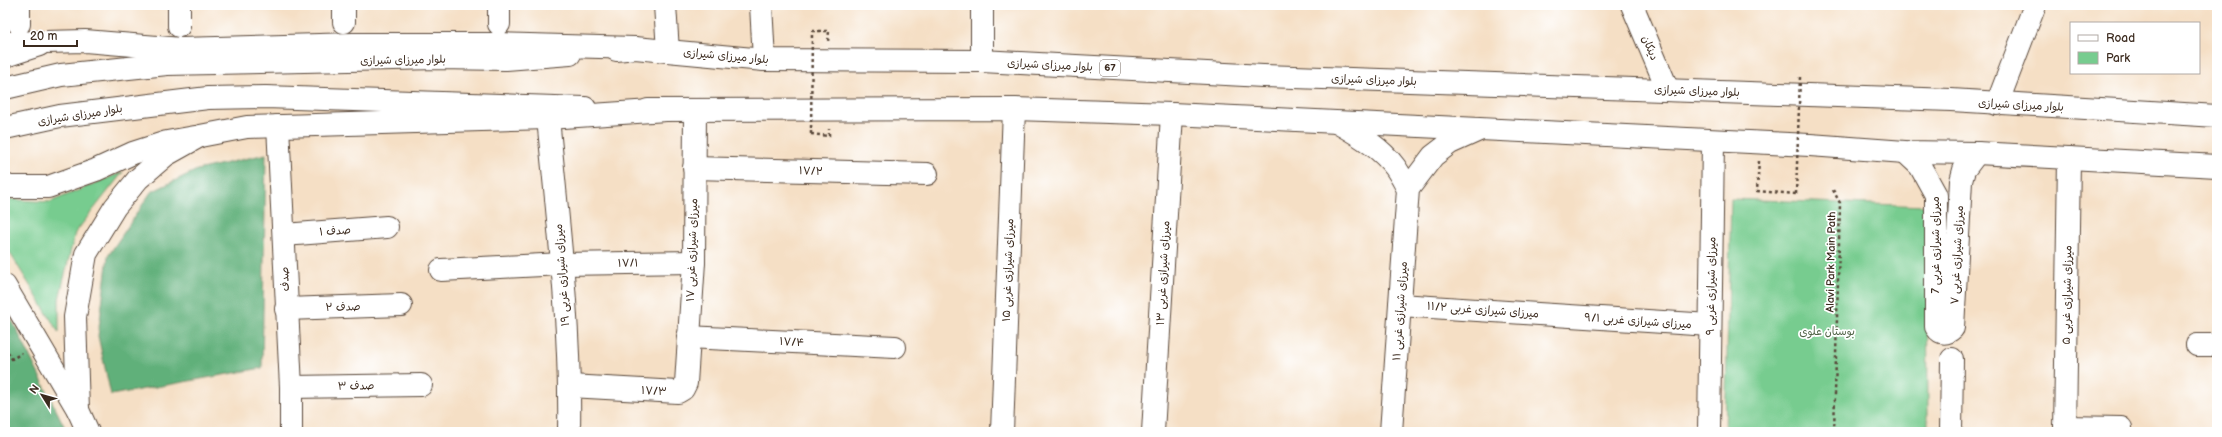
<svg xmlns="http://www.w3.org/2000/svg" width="2222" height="437" font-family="'Balsamiq Sans','Playpen Sans Arabic',sans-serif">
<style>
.green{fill:#77cc8f;stroke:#597b56}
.forest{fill:#61b07a;stroke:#4e6d4c}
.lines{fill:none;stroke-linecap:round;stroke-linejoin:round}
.minor-casing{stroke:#574537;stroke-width:24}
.major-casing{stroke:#574537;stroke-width:24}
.highway-casing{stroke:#574537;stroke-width:24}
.path{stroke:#574537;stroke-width:2.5;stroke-dasharray:3 3;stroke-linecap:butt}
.minor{stroke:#fff;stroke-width:22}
.major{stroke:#fff;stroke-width:22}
.highway{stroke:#fff;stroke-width:22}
.path-bridge{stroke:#574537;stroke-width:2.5;stroke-dasharray:3 3;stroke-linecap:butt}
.labels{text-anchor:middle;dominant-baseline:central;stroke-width:3.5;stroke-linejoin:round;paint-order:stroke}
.shield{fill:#fff;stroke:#766a62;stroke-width:1}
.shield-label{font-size:10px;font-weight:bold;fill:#3b2a1e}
.street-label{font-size:11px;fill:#3b2a1e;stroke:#fff}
.park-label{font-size:11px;fill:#506346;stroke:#fff}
</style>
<rect width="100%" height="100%" fill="#fff"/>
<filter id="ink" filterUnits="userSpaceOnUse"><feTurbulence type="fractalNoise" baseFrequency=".025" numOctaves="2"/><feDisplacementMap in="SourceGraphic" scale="8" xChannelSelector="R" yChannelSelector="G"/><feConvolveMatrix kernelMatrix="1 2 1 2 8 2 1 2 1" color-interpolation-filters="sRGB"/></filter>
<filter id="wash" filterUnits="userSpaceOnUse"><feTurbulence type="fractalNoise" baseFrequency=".012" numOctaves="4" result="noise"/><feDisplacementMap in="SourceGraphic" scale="16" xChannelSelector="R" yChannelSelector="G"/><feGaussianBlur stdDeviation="0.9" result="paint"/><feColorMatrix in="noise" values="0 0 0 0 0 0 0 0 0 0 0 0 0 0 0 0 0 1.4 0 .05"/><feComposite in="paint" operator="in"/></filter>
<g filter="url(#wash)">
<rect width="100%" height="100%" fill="#f5dfc5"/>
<!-- green -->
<g class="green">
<polygon points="123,172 75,233 59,299 59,333 5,245 5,199 50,202"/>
<polygon points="1731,199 1927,206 1928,432 1725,432"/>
</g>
<!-- forest -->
<g class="forest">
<polygon points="266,154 262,368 111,395 98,336 108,256 151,192 197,170"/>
<polygon points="5,310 14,324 67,432 5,432"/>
</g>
</g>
<g filter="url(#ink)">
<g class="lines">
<!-- minor casing -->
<g class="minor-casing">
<g id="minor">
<polyline points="19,5 19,24"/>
<polyline points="179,5 179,26"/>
<polyline points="344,5 344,22"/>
<polyline points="499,5 499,24"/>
<polyline points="665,5 668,51"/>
<polyline points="761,5 764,60"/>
<polyline points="982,5 982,61"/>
<polyline points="1997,104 2035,5"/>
<path d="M548 118C558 222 571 327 569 432"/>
<path d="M1338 123C1358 134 1381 148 1395 167 1400 174 1404 182 1408 189"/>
<polyline points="278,126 291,387 291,432"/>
<path d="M1905 152 1920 166 1936 195V327C1941 335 1947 334 1953 328L1961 181 1964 170 1977 153"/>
<polyline points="694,168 927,174"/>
<polyline points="284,235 387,227"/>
<polyline points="441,270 562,264 694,262"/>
<polyline points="1400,305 1710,325"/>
<polyline points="286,309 401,305"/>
<polyline points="688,337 895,347"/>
<polyline points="2197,345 2217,345"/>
<polyline points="570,386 678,392 683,389 686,383 694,262 695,110"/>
<polyline points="291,387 421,385"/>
<polyline points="2065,427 2121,428"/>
<polyline points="1002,432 1014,109"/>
<polyline points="1153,432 1172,114"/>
<polyline points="1391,432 1408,189 1433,156 1450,143 1479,130"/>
<polyline points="1709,432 1713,141"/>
<polyline points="1951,432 1952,359"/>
<polyline points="2065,432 2069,158"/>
</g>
</g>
<!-- major casing -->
<g class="major-casing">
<g id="major">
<polyline points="1632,5 1668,90"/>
<polyline points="616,50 635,48 764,60 982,61 1263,76 1951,100 2217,116"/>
<polyline points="5,56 39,45"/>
<polyline points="5,88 61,75 167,64 437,58 506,59 570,54"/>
<polyline points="648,110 1014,109 1172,114 1810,145 1905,152 1977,153 2217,166"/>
<polyline points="5,128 60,116 208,98 266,97 585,108"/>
<polyline points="5,185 10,187 48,187 96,170 133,153 167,142 195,137"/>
</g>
</g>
<!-- highway casing -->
<g class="highway-casing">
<g id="highway">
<polyline points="5,43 85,41 181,49 354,44 498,44 635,48"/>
<polyline points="5,286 78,410 88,432"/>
<polyline points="78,410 75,317 86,254 115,207 138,179 166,155 200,136 247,127 548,118 666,110"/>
</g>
</g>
<!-- path -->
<g class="path">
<polyline points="812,31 829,31 828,42"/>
<polyline points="811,134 829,136 829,129"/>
<polyline points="1759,161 1757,191 1796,194"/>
<polyline points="1833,190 1840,203 1834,432"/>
<polyline points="5,347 12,359 22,353"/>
</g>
<!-- minor -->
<use href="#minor" class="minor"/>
<!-- major -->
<use href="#major" class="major"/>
<!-- highway -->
<use href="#highway" class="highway"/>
<!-- path-bridge -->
<g class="path-bridge">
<polyline points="811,134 812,31"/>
<polyline points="1796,194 1800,77"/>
</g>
</g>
</g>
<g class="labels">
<!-- shield labels -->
<rect class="shield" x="1100" y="60" width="20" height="16" rx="3"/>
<g class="shield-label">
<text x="1110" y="68">67</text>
</g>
<!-- street labels -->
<g class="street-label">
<text transform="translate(1650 48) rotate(67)">دینکان</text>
<text transform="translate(726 56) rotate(5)">بلوار میرزای شیرازی</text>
<text transform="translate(403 60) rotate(-1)">بلوار میرزای شیرازی</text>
<text transform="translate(1050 65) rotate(3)">بلوار میرزای شیرازی</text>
<text transform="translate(1374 80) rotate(2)">بلوار میرزای شیرازی</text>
<text transform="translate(1697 91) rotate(2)">بلوار میرزای شیرازی</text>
<text transform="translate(2021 105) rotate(3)">بلوار میرزای شیرازی</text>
<text transform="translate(80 115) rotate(-9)">بلوار میرزای شیرازی</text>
<text transform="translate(811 171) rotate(2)">۱۷/۲</text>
<text transform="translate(335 231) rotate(-4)">۱ صدف</text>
<text transform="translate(1935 245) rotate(-90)">میرزای شیرازی غربی 7</text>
<text transform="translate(692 250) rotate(-88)">۱۷ میرزای شیرازی غربی</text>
<text transform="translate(1957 255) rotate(-87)">۷ میرزای شیرازی غربی</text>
<text transform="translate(1831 262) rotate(-89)">Alavi Park Main Path</text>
<text transform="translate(628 263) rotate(-1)">۱۷/۱</text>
<text transform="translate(1008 270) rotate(-88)">۱۵ میرزای شیرازی غربی</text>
<text transform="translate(1163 273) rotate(-87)">۱۳ میرزای شیرازی غربی</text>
<text transform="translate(562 275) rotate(-94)">۱۹ میرزای شیرازی غربی</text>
<text transform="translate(285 279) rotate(-92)">صدف</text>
<text transform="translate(1711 286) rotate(-89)">میرزای شیرازی غربی ۹</text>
<text transform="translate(2067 295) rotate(-89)">۵ میرزای شیرازی غربی</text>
<text transform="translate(343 307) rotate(-2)">۲ صدف</text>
<text transform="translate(1483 310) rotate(4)">میرزای شیرازی غربی ۱۱/۲</text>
<text transform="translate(1400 311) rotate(-86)">میرزای شیرازی غربی ۱۱</text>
<text transform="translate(1638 321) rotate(4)">میرزای شیرازی غربی ۹/۱</text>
<text transform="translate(792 342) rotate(3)">۱۷/۴</text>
<text transform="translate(356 386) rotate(-1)">صدف ۳</text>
<text transform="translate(654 391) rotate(3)">۱۷/۳</text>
</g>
<!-- park labels -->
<g class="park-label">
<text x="1827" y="331">بوستان علوی</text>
</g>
</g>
<!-- margin -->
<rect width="2222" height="437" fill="none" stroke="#fff" stroke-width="20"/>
<!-- legend -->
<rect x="2070" y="22" width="130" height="52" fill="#ffffff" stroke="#b1aaa5"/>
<rect x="2078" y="35" width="20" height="6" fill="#ffffff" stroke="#b1aaa5"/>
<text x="2106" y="42" font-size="12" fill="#3b2a1e">Road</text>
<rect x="2078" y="52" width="20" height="12" fill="#77cc8f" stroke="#b1aaa5"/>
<text x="2106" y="62" font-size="12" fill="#3b2a1e">Park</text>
<!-- north arrow -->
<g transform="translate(42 395) rotate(307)" stroke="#ffffff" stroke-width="3" paint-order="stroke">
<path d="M0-3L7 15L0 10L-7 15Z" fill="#3b2a1e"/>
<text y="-6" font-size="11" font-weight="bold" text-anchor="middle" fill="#3b2a1e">N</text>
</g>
<!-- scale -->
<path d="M24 40v6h53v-6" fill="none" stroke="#3b2a1e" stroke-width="2"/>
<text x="30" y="40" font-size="12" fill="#3b2a1e" stroke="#ffffff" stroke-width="3" paint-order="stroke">20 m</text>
</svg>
